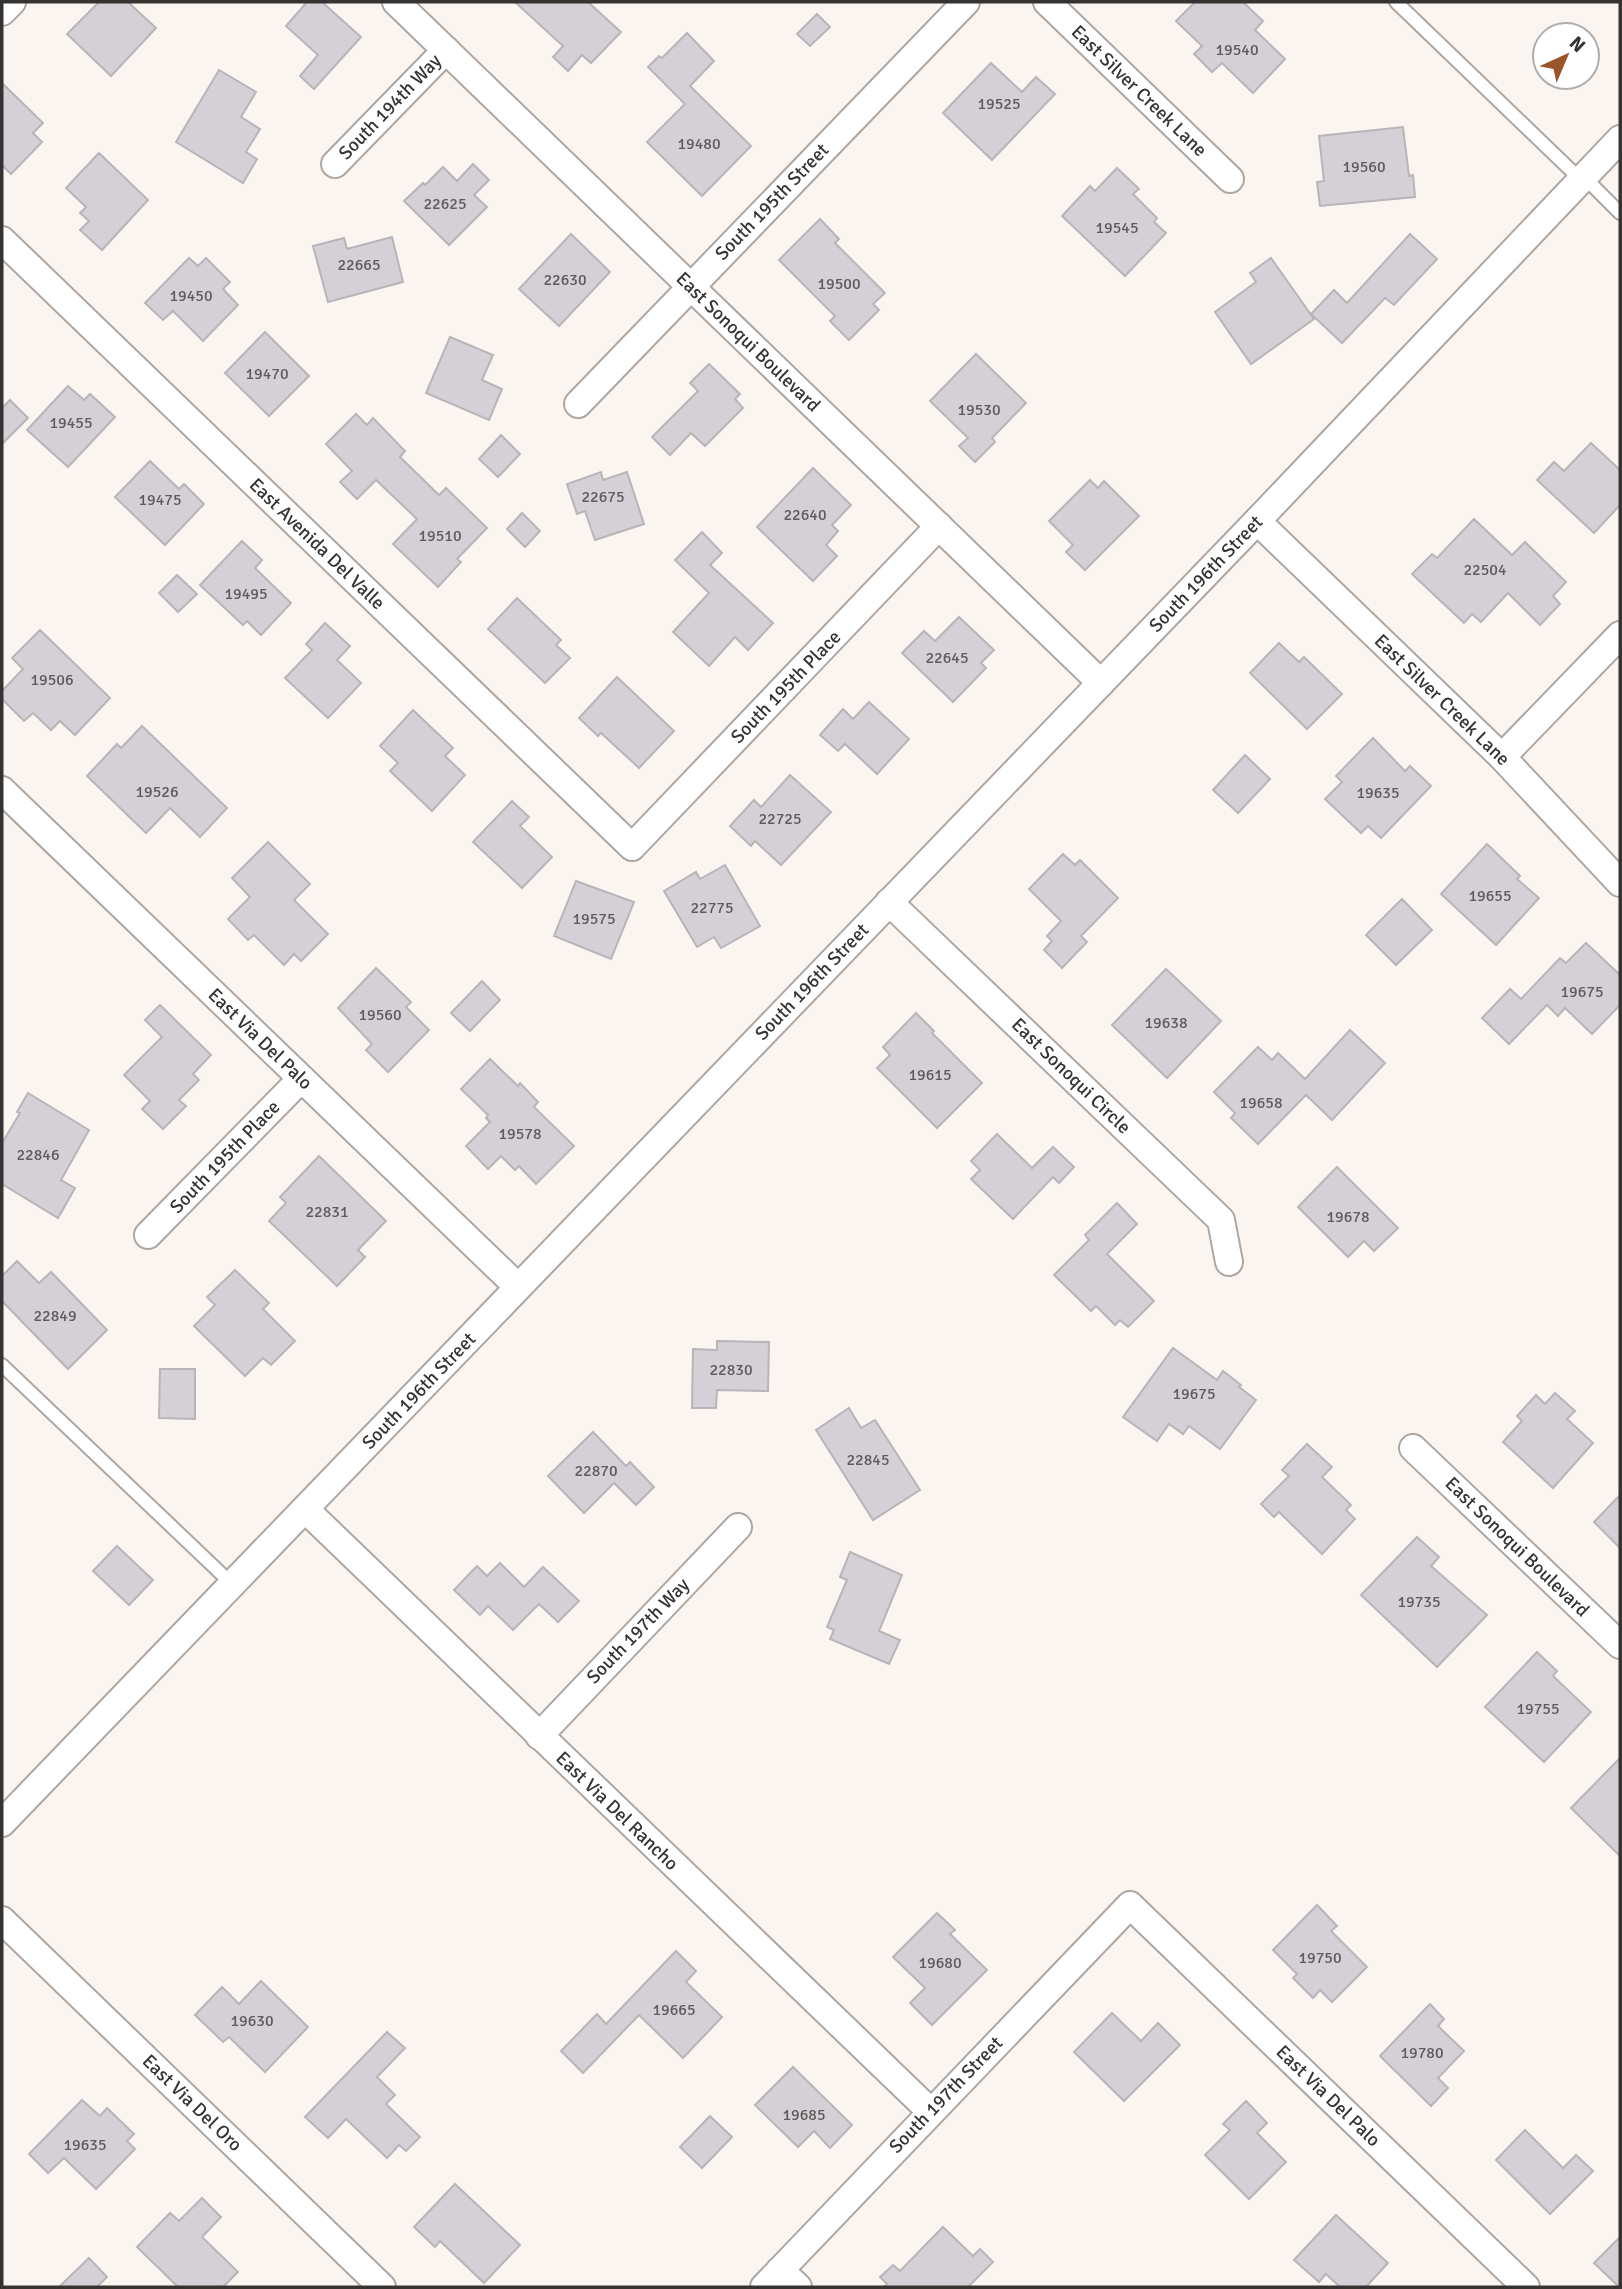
<svg xmlns="http://www.w3.org/2000/svg" width="1622" height="2289" font-family="Signika,sans-serif">
<style>
.building{fill:#d4d0d5;stroke:#b8b4b9;stroke-width:2}
.lines{fill:none;stroke-linecap:round;stroke-linejoin:round}
.lane-casing{stroke:#ada7a4;stroke-width:16}
.street-casing{stroke:#ada7a4;stroke-width:30}
.lane{stroke:#fff;stroke-width:12}
.street{stroke:#fff;stroke-width:26}
.labels{text-anchor:middle;dominant-baseline:central;stroke-width:5;stroke-linejoin:round;paint-order:stroke}
.number-label{font-size:16px;fill:#5e5b5c}
.street-label{font-size:19px;fill:#363433;stroke:#fff}
</style>
<rect width="100%" height="100%" fill="#fbf5f2"/>
<!-- building -->
<g class="building">
<polygon points="99,2 128,2 156,28 111,76 67,34"/>
<polygon points="307,2 322,2 361,37 314,89 300,76 318,55 286,26"/>
<polygon points="515,2 588,2 621,32 591,63 582,55 568,71 553,57 563,46"/>
<polygon points="1195,2 1243,2 1263,21 1255,30 1285,59 1253,93 1222,63 1212,72 1194,54 1202,46 1176,21"/>
<polygon points="817,14 830,27 810,46 797,34"/>
<polygon points="687,33 714,61 690,86 751,146 702,196 647,142 685,104 648,67 659,56 662,58"/>
<polygon points="991,63 1022,92 1036,77 1055,94 992,160 943,113"/>
<polygon points="219,70 256,92 241,117 260,129 246,152 257,159 243,183 176,142"/>
<polygon points="2,83 43,123 33,133 42,142 11,174 2,165"/>
<polygon points="1403,127 1409,176 1413,175 1415,197 1320,206 1317,182 1324,181 1319,136"/>
<polygon points="99,153 148,200 102,250 80,230 89,221 80,213 86,207 66,188"/>
<polygon points="473,164 489,180 474,195 487,207 449,245 404,201 423,183 425,185 443,167 457,181"/>
<polygon points="1117,168 1139,189 1133,194 1157,218 1154,222 1166,233 1125,276 1062,216 1090,186 1095,191"/>
<polygon points="820,219 839,239 835,243 885,293 873,304 879,310 849,340 830,321 835,316 779,260"/>
<polygon points="571,234 610,272 559,326 519,289"/>
<polygon points="1410,234 1437,259 1394,305 1385,298 1342,343 1311,314 1334,290 1347,303"/>
<polygon points="392,237 403,282 328,302 313,246 344,238 347,249"/>
<polygon points="189,258 198,266 206,258 230,282 223,289 238,305 203,341 173,311 163,320 145,303"/>
<polygon points="1271,258 1314,319 1251,364 1215,312 1256,282 1250,273"/>
<polygon points="265,332 309,376 269,416 225,373"/>
<polygon points="450,337 493,355 482,380 502,389 489,420 426,393"/>
<polygon points="976,354 1026,403 992,438 995,442 975,462 959,446 968,438 930,401"/>
<polygon points="709,364 740,394 735,399 743,408 705,446 691,433 670,455 652,437 698,391 690,383"/>
<polygon points="68,386 84,400 90,394 115,417 68,467 27,430"/>
<polygon points="10,400 28,418 2,444 2,408"/>
<polygon points="356,414 367,425 373,418 405,451 400,457 439,495 446,488 487,528 457,559 461,562 438,587 393,544 417,519 376,480 357,499 340,482 352,471 326,444"/>
<polygon points="501,435 520,454 498,477 479,459"/>
<polygon points="1591,443 1620,470 1620,505 1594,533 1537,480 1554,462 1564,471"/>
<polygon points="150,461 179,489 184,484 204,504 165,545 115,497"/>
<polygon points="813,468 851,505 832,525 838,531 826,545 837,556 813,581 757,527"/>
<polygon points="601,472 603,480 627,472 644,524 595,540 585,511 577,514 567,484"/>
<polygon points="1090,480 1098,488 1104,481 1139,516 1085,570 1066,552 1073,545 1049,521"/>
<polygon points="522,513 540,531 525,547 507,529"/>
<polygon points="1474,519 1512,555 1525,542 1566,582 1553,596 1560,604 1540,625 1508,593 1481,622 1472,614 1464,623 1412,574 1432,554 1437,558"/>
<polygon points="702,532 722,553 710,565 773,623 748,650 735,637 709,666 673,632 709,593 675,560"/>
<polygon points="242,541 262,560 255,568 291,603 261,635 247,621 243,625 200,585"/>
<polygon points="177,575 197,594 178,612 159,593"/>
<polygon points="517,598 561,640 556,645 570,658 545,683 488,629"/>
<polygon points="959,617 994,650 981,663 986,668 953,702 902,653 924,631 935,641"/>
<polygon points="325,623 350,646 337,660 361,683 328,718 285,678 312,650 306,644"/>
<polygon points="40,630 110,698 75,735 60,721 51,730 33,713 24,721 2,699 2,691 23,669 12,658"/>
<polygon points="1279,643 1299,662 1304,657 1342,694 1307,729 1250,673"/>
<polygon points="617,677 674,731 639,768 601,733 598,736 579,718"/>
<polygon points="869,702 909,739 877,774 845,744 838,751 820,735 843,709 853,719"/>
<polygon points="413,710 453,748 445,756 465,775 432,811 390,771 398,763 380,746"/>
<polygon points="142,726 227,808 200,837 170,808 146,833 87,776 117,744 121,748"/>
<polygon points="1373,738 1405,771 1410,766 1431,786 1381,838 1368,826 1361,833 1325,799 1342,782 1336,776"/>
<polygon points="1245,755 1270,779 1238,813 1213,790"/>
<polygon points="790,775 831,812 781,865 755,841 751,846 730,826 754,800 761,807"/>
<polygon points="512,801 529,817 520,826 552,857 522,888 473,842"/>
<polygon points="268,842 310,884 294,900 328,934 301,961 294,954 284,965 254,935 248,940 228,919 250,897 232,878"/>
<polygon points="1487,844 1520,876 1517,879 1539,898 1496,945 1441,894"/>
<polygon points="1063,854 1075,865 1080,860 1118,898 1081,936 1087,942 1062,968 1044,950 1052,941 1047,936 1061,921 1029,889"/>
<polygon points="725,865 760,926 721,948 714,937 697,947 664,891 696,872 700,879"/>
<polygon points="576,881 634,902 611,959 554,936"/>
<polygon points="1402,899 1432,930 1396,965 1366,935"/>
<polygon points="1586,943 1620,975 1620,1005 1592,1034 1565,1008 1558,1016 1547,1005 1509,1044 1482,1018 1510,989 1521,999 1560,958 1566,963"/>
<polygon points="376,968 411,1002 406,1007 429,1030 388,1072 366,1050 372,1044 338,1008"/>
<polygon points="1166,969 1221,1021 1167,1078 1112,1025"/>
<polygon points="482,981 500,1000 470,1031 451,1013"/>
<polygon points="160,1005 211,1055 193,1074 199,1080 179,1100 186,1106 163,1129 142,1109 150,1101 124,1075 162,1037 145,1020"/>
<polygon points="916,1013 934,1031 932,1033 982,1083 937,1128 877,1068 890,1055 883,1047"/>
<polygon points="1350,1030 1385,1063 1332,1120 1306,1095 1258,1144 1231,1118 1235,1113 1214,1092 1258,1047 1272,1060 1278,1053 1305,1079"/>
<polygon points="490,1059 518,1086 520,1083 538,1102 534,1107 574,1146 536,1184 519,1166 515,1170 501,1156 488,1169 466,1146 490,1122 486,1118 488,1115 461,1089"/>
<polygon points="28,1093 89,1130 61,1180 75,1188 58,1218 2,1184 2,1143 20,1113 17,1112"/>
<polygon points="997,1134 1032,1168 1053,1147 1074,1167 1059,1183 1053,1177 1013,1219 971,1179 980,1170 971,1161"/>
<polygon points="319,1156 386,1221 358,1250 365,1257 337,1286 269,1221 286,1203 280,1197"/>
<polygon points="1337,1167 1398,1228 1374,1251 1364,1241 1348,1257 1298,1207"/>
<polygon points="1117,1203 1137,1224 1107,1254 1154,1301 1128,1327 1120,1320 1115,1325 1096,1306 1091,1311 1054,1275 1089,1240 1085,1235"/>
<polygon points="17,1261 39,1283 51,1272 107,1330 68,1369 2,1301 2,1276"/>
<polygon points="235,1270 269,1303 263,1309 295,1341 271,1365 263,1358 245,1376 194,1326 215,1305 207,1297"/>
<polygon points="717,1341 769,1342 768,1391 717,1390 716,1408 692,1408 693,1349 717,1350"/>
<polygon points="1173,1348 1217,1380 1223,1371 1241,1385 1239,1387 1256,1400 1220,1449 1189,1426 1183,1434 1169,1424 1157,1441 1123,1417"/>
<polygon points="160,1369 195,1369 195,1419 159,1418"/>
<polygon points="1555,1393 1575,1411 1567,1419 1593,1443 1553,1488 1503,1442 1522,1421 1517,1416 1536,1395 1545,1404"/>
<polygon points="849,1408 861,1428 875,1420 920,1490 873,1520 816,1430"/>
<polygon points="593,1432 626,1466 630,1462 654,1487 636,1505 614,1483 584,1513 548,1476"/>
<polygon points="1307,1444 1332,1467 1322,1477 1351,1505 1346,1510 1355,1519 1322,1554 1279,1512 1274,1517 1261,1504 1289,1476 1282,1470"/>
<polygon points="1620,1495 1620,1548 1594,1522"/>
<polygon points="1417,1537 1439,1557 1431,1566 1487,1615 1437,1667 1361,1595"/>
<polygon points="117,1546 153,1580 129,1605 93,1571"/>
<polygon points="850,1552 902,1575 879,1631 900,1640 889,1664 830,1639 834,1630 827,1627 847,1580 840,1577"/>
<polygon points="500,1563 524,1587 543,1567 579,1601 558,1622 539,1604 513,1630 488,1606 480,1615 454,1590 477,1566 487,1576"/>
<polygon points="1537,1652 1557,1671 1553,1676 1591,1712 1544,1762 1485,1707"/>
<polygon points="1620,1758 1620,1856 1571,1808"/>
<polygon points="1317,1905 1337,1926 1331,1931 1367,1967 1332,2002 1320,1990 1313,1998 1293,1978 1297,1974 1273,1950"/>
<polygon points="937,1913 955,1930 950,1934 987,1970 932,2025 910,2003 925,1988 893,1957"/>
<polygon points="676,1951 696,1971 686,1982 722,2017 683,2058 639,2015 583,2073 561,2051 597,2014 606,2024"/>
<polygon points="261,1981 308,2027 265,2072 229,2037 223,2042 195,2015 222,1987 239,2004"/>
<polygon points="1430,2004 1444,2019 1438,2026 1464,2051 1438,2078 1448,2088 1431,2106 1380,2056"/>
<polygon points="1112,2013 1141,2041 1158,2023 1180,2045 1124,2101 1074,2052"/>
<polygon points="387,2032 405,2048 377,2077 395,2095 386,2104 420,2137 406,2151 399,2145 387,2158 346,2119 328,2138 305,2117"/>
<polygon points="793,2067 852,2125 830,2148 814,2131 798,2147 755,2105"/>
<polygon points="82,2100 100,2116 107,2108 134,2134 127,2141 135,2149 96,2189 64,2158 48,2173 29,2154"/>
<polygon points="1246,2101 1267,2123 1257,2133 1286,2162 1249,2199 1205,2155 1230,2130 1223,2124"/>
<polygon points="710,2116 732,2137 702,2168 680,2147"/>
<polygon points="1525,2130 1563,2168 1576,2155 1593,2171 1550,2214 1496,2160"/>
<polygon points="455,2184 520,2245 484,2283 440,2241 435,2247 414,2227"/>
<polygon points="202,2198 221,2217 202,2237 238,2272 223,2287 178,2287 137,2247 170,2213 179,2221"/>
<polygon points="1336,2215 1388,2263 1366,2287 1340,2287 1326,2274 1319,2282 1294,2260"/>
<polygon points="943,2227 973,2256 980,2249 993,2262 968,2287 884,2287 887,2284 880,2277 893,2265 900,2271"/>
<polygon points="1620,2237 1620,2287 1619,2287 1594,2263"/>
<polygon points="89,2258 107,2277 97,2287 59,2287"/>
</g>
<g class="lines">
<!-- lane casing -->
<g class="lane-casing">
<g id="lane">
<polyline points="1396,2 1581,180"/>
<polyline points="1584,177 1620,213"/>
<polyline points="2,1365 232,1584"/>
</g>
</g>
<!-- street casing -->
<g class="street-casing">
<g id="street">
<polyline points="396,2 1101,683"/>
<polyline points="1047,2 1230,179"/>
<polyline points="2,12 12,2"/>
<polyline points="335,164 446,50"/>
<polyline points="2,240 632,847 939,526"/>
<polyline points="578,404 966,2"/>
<polyline points="1257,521 1502,757 1620,883"/>
<polyline points="1502,757 1620,635"/>
<polyline points="2,790 518,1287"/>
<polyline points="889,902 1221,1220 1229,1262"/>
<polyline points="148,1235 301,1079"/>
<polyline points="1413,1448 1620,1645"/>
<polyline points="305,1509 930,2111"/>
<polyline points="539,1736 738,1527"/>
<polyline points="2,1823 1257,521 1620,139"/>
<polyline points="2,1920 382,2287"/>
<polyline points="780,2270 798,2287"/>
<polyline points="764,2287 1130,1905 1526,2287"/>
</g>
</g>
<!-- lane -->
<use href="#lane" class="lane"/>
<!-- street -->
<use href="#street" class="street"/>
</g>
<g class="labels">
<!-- number labels -->
<g class="number-label">
<text x="1237" y="50">19540</text>
<text x="999" y="104">19525</text>
<text x="699" y="144">19480</text>
<text x="1364" y="167">19560</text>
<text x="445" y="204">22625</text>
<text x="1117" y="228">19545</text>
<text x="359" y="265">22665</text>
<text x="565" y="280">22630</text>
<text x="839" y="284">19500</text>
<text x="191" y="296">19450</text>
<text x="267" y="374">19470</text>
<text x="979" y="410">19530</text>
<text x="71" y="423">19455</text>
<text x="603" y="497">22675</text>
<text x="160" y="500">19475</text>
<text x="805" y="515">22640</text>
<text x="440" y="536">19510</text>
<text x="1485" y="570">22504</text>
<text x="246" y="594">19495</text>
<text x="947" y="658">22645</text>
<text x="52" y="680">19506</text>
<text x="157" y="792">19526</text>
<text x="1378" y="793">19635</text>
<text x="780" y="819">22725</text>
<text x="1490" y="896">19655</text>
<text x="712" y="908">22775</text>
<text x="594" y="919">19575</text>
<text x="1582" y="992">19675</text>
<text x="380" y="1015">19560</text>
<text x="1166" y="1023">19638</text>
<text x="930" y="1075">19615</text>
<text x="1261" y="1103">19658</text>
<text x="520" y="1134">19578</text>
<text x="38" y="1155">22846</text>
<text x="327" y="1212">22831</text>
<text x="1348" y="1217">19678</text>
<text x="55" y="1316">22849</text>
<text x="731" y="1370">22830</text>
<text x="1194" y="1394">19675</text>
<text x="868" y="1460">22845</text>
<text x="596" y="1471">22870</text>
<text x="1419" y="1602">19735</text>
<text x="1538" y="1709">19755</text>
<text x="1320" y="1958">19750</text>
<text x="940" y="1963">19680</text>
<text x="674" y="2010">19665</text>
<text x="252" y="2021">19630</text>
<text x="1422" y="2053">19780</text>
<text x="804" y="2115">19685</text>
<text x="85" y="2145">19635</text>
</g>
<!-- street labels -->
<g class="street-label">
<text transform="translate(1139 91) rotate(44)">East Silver Creek Lane</text>
<text transform="translate(390 107) rotate(-46)">South 194th Way</text>
<text transform="translate(772 202) rotate(-46)">South 195th Street</text>
<text transform="translate(748 342) rotate(44)">East Sonoqui Boulevard</text>
<text transform="translate(317 544) rotate(44)">East Avenida Del Valle</text>
<text transform="translate(1206 574) rotate(-46)">South 196th Street</text>
<text transform="translate(786 687) rotate(-46)">South 195th Place</text>
<text transform="translate(1442 700) rotate(44)">East Silver Creek Lane</text>
<text transform="translate(812 982) rotate(-46)">South 196th Street</text>
<text transform="translate(260 1039) rotate(44)">East Via Del Palo</text>
<text transform="translate(1071 1076) rotate(44)">East Sonoqui Circle</text>
<text transform="translate(225 1157) rotate(-46)">South 195th Place</text>
<text transform="translate(419 1391) rotate(-46)">South 196th Street</text>
<text transform="translate(1517 1547) rotate(44)">East Sonoqui Boulevard</text>
<text transform="translate(638 1631) rotate(-46)">South 197th Way</text>
<text transform="translate(617 1811) rotate(44)">East Via Del Rancho</text>
<text transform="translate(946 2095) rotate(-46)">South 197th Street</text>
<text transform="translate(1328 2096) rotate(44)">East Via Del Palo</text>
<text transform="translate(192 2103) rotate(44)">East Via Del Oro</text>
</g>
</g>
<!-- border -->
<rect width="1622" height="2289" fill="none" stroke="#363433" stroke-width="7"/>
<!-- north arrow -->
<g transform="translate(1566 56) rotate(44)"><circle r="33" fill="#ffffff" stroke="#afaead" stroke-width="2"/>
<path d="M0-5L12 26L0 18L-12 26Z" fill="#9b552b"/>
<text y="-10" font-size="19" font-weight="bold" text-anchor="middle" fill="#363433">N</text>
</g>
</svg>
